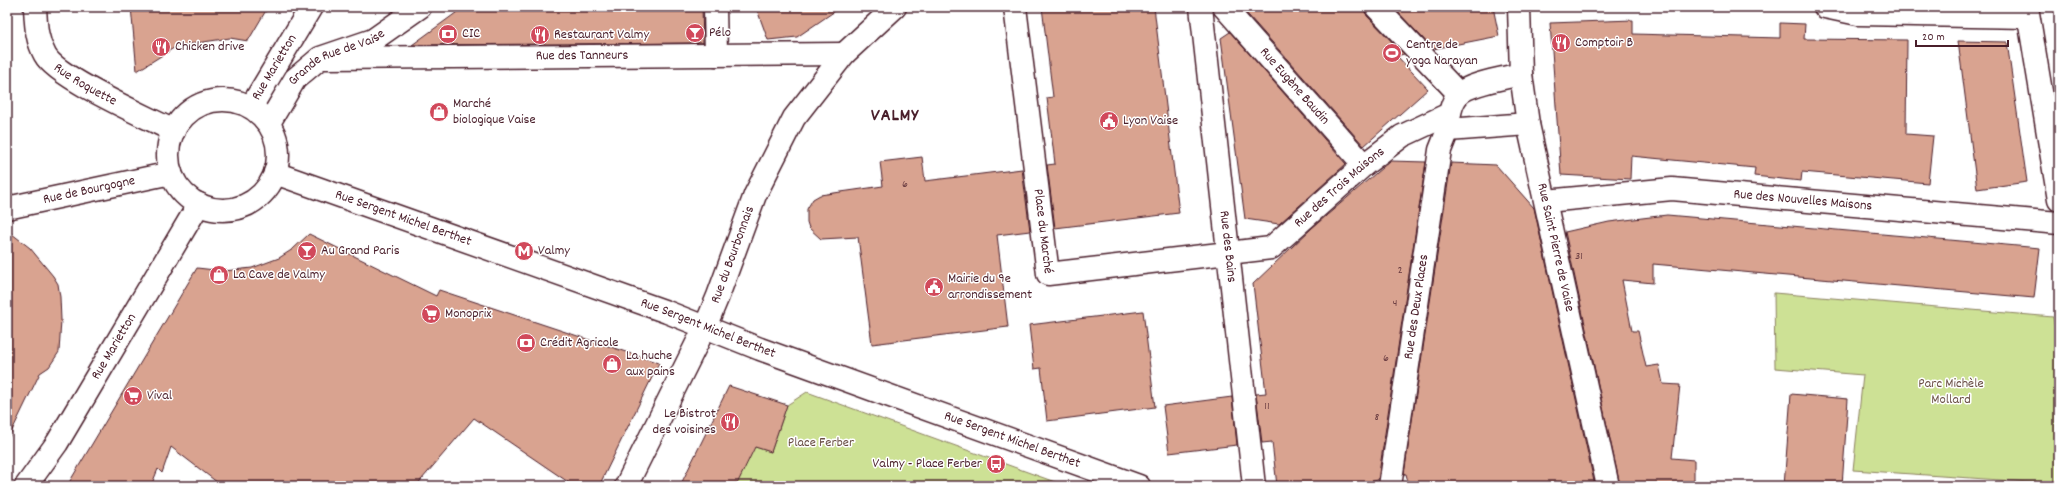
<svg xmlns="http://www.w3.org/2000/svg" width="2066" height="493" font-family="Dekko,sans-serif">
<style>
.green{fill:#cde195;stroke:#8c8060}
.building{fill:#d9a390;stroke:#4a1f2b}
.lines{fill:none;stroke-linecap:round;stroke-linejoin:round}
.street-casing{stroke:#4a1f2b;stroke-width:25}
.secondary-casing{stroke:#4a1f2b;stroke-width:25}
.primary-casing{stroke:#4a1f2b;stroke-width:25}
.street{stroke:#fff;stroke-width:22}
.secondary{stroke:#fff;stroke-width:22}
.primary{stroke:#fff;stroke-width:22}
.labels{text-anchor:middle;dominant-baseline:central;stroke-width:3;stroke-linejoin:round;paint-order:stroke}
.number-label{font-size:12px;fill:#6e4044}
.poi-label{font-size:14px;fill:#4a1f2b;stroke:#fff;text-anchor:start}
.street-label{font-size:14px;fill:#4a1f2b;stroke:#fff}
.park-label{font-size:14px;fill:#6b5046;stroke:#fff}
.district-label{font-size:18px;font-weight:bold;letter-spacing:1px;fill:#4a1f2b;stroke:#fff}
</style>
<rect width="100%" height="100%" fill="#fff"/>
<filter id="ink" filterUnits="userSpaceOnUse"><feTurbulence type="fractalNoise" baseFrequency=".025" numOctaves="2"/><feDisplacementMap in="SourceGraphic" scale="8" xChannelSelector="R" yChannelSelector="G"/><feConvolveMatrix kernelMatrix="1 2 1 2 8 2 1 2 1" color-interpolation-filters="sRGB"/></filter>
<g filter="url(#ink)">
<!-- green -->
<g class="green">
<polygon points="1774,293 2053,317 2059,353 2059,484 1853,470 1863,375 1775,368"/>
<polygon points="807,392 1066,486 736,486 740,442 771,452 787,405"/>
</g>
<!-- building -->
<g class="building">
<polygon points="131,7 268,7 248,41 230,38 177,46 137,71"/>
<polygon points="464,7 702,7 703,43 412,45"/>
<polygon points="756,7 841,7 797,37 768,40"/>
<polygon points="1042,7 1154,7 1179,213 1055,228 1047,165 1055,164 1047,98 1053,97"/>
<polygon points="1241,7 1364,7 1367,16 1404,54 1397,56 1428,89 1364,146"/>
<polygon points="1393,7 1493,7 1499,36 1433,49"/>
<polygon points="1633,20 1633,34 1780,38 1780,23 1805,24 1804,39 1907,40 1906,134 1933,136 1928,183 1802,172 1801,181 1754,176 1755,168 1631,156 1630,179 1561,175 1550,23"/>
<polygon points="1230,32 1346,164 1279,224 1245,219 1221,38"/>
<polygon points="1958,41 2007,42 2027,182 1977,189"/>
<polygon points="922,157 925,181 1022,169 1030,231 997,235 1008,327 872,344 858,237 821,239 809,228 807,222 807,209 813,199 820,195 883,186 880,162"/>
<polygon points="1390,161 1426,162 1378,480 1352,486 1277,486 1272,442 1262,443 1256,394 1266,393 1253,284 1312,228"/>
<polygon points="1451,163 1496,165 1534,208 1595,486 1409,486 1406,474 1404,474"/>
<polygon points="1667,215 2040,248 2034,298 1653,264 1653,283 1622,280 1632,331 1638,331 1646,367 1659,365 1663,384 1680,385 1672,458 1694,460 1694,486 1620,486 1565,232 1609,222"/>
<polygon points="7,230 30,248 53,276 58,284 60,297 61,320 59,352 49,367 40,373 7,441"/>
<polygon points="309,234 436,296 439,290 659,363 599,486 574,486 474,418 416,486 222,486 171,447 162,473 158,469 151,486 67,486 197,268 224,271 252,268 279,258 293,249"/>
<polygon points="1143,311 1155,407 1047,421 1041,368 1034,369 1029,325"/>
<polygon points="729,386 787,405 771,452 755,447 736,486 680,486"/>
<polygon points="1791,394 1848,399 1842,486 1784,486"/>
<polygon points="1232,397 1237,445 1169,453 1163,406"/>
</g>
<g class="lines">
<!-- street casing -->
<g class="street-casing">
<g id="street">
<polyline points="715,7 716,55"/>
<path id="s1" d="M1015 7 1048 274 1271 248 1364 165 1402 136 1449 114"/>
<path id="s2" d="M1201 7 1254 486"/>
<path id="s3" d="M1224 7 1364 165"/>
<polyline points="1376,7 1459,94"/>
<polyline points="1825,7 1858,14 2028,17"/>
<path id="s4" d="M325 58 844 54"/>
<path d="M1521 74C1506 78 1470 83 1459 94 1450 103 1449 118 1448 130L1528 124"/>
<path id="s5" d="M1546 201 1672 189 2059 223"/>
<path id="s6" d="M7 208 171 173"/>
<path id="s7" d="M626 486 705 327 718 296 755 195 794 118 844 54 895 7"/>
<path id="s8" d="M1390 486 1440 150 1448 130"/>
</g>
</g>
<!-- secondary casing -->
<g class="secondary-casing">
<g id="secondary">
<path id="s9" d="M1519 7 1521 74 1528 124 1608 486"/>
<polyline points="2027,7 2059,200"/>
<path id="s10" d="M269 123 295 79 320 58 373 40 420 7"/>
<path id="s11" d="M275 173 667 312 760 349 1139 486"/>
</g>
</g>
<!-- primary casing -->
<g class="primary-casing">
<g id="primary">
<path id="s12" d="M35 7C36 24 36 39 45 55 57 78 147 117 174 131"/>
<circle cx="223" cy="155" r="55"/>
<path id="s13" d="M251 107 311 7"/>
<path id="s14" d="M26 486 57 443 199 204"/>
</g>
</g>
<!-- street -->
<use href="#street" class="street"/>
<!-- secondary -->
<use href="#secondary" class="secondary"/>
<!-- primary -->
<use href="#primary" class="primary"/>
</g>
</g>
<!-- icons -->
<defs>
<g id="bar-disc" transform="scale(1)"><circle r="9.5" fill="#d1495b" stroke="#fff"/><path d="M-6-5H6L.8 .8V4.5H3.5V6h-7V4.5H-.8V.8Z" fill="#fff"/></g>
<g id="bank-disc" transform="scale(1)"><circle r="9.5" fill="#d1495b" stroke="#fff"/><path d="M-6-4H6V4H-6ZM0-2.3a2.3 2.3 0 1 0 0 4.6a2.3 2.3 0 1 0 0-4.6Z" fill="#fff"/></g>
<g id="restaurant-disc" transform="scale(1)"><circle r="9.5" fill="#d1495b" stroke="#fff"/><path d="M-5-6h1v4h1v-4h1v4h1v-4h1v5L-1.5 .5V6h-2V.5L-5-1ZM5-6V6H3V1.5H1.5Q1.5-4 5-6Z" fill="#fff"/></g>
<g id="stadium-disc" transform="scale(1)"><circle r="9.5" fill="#d1495b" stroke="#fff"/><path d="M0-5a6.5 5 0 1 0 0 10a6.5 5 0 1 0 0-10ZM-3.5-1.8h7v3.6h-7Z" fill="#fff"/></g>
<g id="shop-disc" transform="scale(1)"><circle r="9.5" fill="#d1495b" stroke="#fff"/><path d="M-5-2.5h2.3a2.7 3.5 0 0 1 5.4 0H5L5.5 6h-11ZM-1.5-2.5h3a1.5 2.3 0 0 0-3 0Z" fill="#fff"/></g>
<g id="civic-disc" transform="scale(1)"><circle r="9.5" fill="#d1495b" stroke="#fff"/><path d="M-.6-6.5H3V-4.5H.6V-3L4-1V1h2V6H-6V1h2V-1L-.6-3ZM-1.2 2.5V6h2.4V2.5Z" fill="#fff"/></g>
<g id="metro-disc" transform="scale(1)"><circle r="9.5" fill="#d1495b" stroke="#fff"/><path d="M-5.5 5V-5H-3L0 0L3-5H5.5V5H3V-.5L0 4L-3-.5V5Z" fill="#fff"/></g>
<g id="supermarket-disc" transform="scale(1)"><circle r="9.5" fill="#d1495b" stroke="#fff"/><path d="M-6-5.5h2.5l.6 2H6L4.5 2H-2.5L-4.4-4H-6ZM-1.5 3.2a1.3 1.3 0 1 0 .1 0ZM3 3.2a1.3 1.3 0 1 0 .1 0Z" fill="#fff"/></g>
<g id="bus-disc" transform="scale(1)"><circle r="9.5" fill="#d1495b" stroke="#fff"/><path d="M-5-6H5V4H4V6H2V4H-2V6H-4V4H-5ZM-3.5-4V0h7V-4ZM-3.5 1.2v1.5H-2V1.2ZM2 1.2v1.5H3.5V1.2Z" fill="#fff"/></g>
</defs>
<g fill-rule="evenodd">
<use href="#bar-disc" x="695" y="33"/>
<use href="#bank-disc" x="448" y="34"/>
<use href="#restaurant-disc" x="540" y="35"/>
<use href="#restaurant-disc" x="1561" y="43"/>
<use href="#restaurant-disc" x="161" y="47"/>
<use href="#stadium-disc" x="1392" y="53"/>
<use href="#shop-disc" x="439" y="112"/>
<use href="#civic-disc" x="1109" y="121"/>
<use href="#bar-disc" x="307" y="251"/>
<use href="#metro-disc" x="524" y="251"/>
<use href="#shop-disc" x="219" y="275"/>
<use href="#civic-disc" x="934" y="287"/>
<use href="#supermarket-disc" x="431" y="314"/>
<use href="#bank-disc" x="526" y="343"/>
<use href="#shop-disc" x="612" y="364"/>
<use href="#supermarket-disc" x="133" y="396"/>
<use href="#restaurant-disc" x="730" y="422"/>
<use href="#bus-disc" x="996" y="464"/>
</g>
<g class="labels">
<!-- number labels -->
<g class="number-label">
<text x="905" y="184">6</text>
<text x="1579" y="256">31</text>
<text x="1400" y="270">2</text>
<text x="1395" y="303">4</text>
<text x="1386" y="358">6</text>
<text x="1267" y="406">11</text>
<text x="1377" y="417">8</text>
</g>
<!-- poi labels -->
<g class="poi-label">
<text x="709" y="33">Pélo</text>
<text x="462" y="34">CIC</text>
<text x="554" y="35">Restaurant Valmy</text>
<text x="1575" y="43">Comptoir B</text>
<text x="1406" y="45">Centre de<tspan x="1406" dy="16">yoga Narayan</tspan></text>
<text x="175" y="47">Chicken drive</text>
<text x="453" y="104">Marché<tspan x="453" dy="16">biologique Vaise</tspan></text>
<text x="1123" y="121">Lyon Vaise</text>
<text x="321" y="251">Au Grand Paris</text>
<text x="538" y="251">Valmy</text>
<text x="233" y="275">La Cave de Valmy</text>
<text x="948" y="279">Mairie du 9e<tspan x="948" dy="16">arrondissement</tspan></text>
<text x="445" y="314">Monoprix</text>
<text x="540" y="343">Crédit Agricole</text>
<text x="626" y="356">La huche<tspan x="626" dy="16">aux pains</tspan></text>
<text x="147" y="396">Vival</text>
<text x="716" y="414" text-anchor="end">Le Bistrot<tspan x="716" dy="16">des voisines</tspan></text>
<text x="982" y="464" text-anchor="end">Valmy - Place Ferber</text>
</g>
<!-- street labels -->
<g class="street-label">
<text stroke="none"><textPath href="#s4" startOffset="257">Rue des Tanneurs</textPath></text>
<text stroke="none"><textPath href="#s10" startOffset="99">Grande Rue de Vaise</textPath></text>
<text stroke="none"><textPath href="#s13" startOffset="46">Rue Marietton</textPath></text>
<text stroke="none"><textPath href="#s12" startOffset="100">Rue Roquette</textPath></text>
<text stroke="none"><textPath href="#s3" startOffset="106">Rue Eugène Baudin</textPath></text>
<text stroke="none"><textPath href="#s1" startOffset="585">Rue des Trois Maisons</textPath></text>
<text stroke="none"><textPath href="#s6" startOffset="84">Rue de Bourgogne</textPath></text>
<text stroke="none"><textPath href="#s5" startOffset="258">Rue des Nouvelles Maisons</textPath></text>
<text stroke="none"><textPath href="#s11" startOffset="136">Rue Sergent Michel Berthet</textPath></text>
<text stroke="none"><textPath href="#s1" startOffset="226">Place du Marché</textPath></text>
<text stroke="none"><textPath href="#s2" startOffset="241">Rue des Bains</textPath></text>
<text stroke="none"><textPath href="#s9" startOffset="244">Rue Saint Pierre de Vaise</textPath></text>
<text stroke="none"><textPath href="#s7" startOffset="255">Rue du Bourbonnais</textPath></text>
<text stroke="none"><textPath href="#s8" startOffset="181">Rue des Deux Places</textPath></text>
<text stroke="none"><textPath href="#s11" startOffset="460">Rue Sergent Michel Berthet</textPath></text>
<text stroke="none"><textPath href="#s14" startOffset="165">Rue Marietton</textPath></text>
<text stroke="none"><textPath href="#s11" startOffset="784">Rue Sergent Michel Berthet</textPath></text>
</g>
<!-- park labels -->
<g class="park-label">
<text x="1951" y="384">Parc Michèle<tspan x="1951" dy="16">Mollard</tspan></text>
<text x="821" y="443">Place Ferber</text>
</g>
<!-- district labels -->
<g class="district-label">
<text x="895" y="116">VALMY</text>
</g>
</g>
<!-- margin -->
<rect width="2066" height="493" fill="none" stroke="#fff" stroke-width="24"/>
<rect x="12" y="12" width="2042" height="469" fill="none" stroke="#4a1f2b" stroke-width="1.5" filter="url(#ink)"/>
<!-- scale -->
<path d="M1916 40v6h92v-6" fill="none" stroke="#4a1f2b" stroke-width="2"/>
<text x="1922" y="40" font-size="12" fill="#4a1f2b" stroke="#ffffff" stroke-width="3" paint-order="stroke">20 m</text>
</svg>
